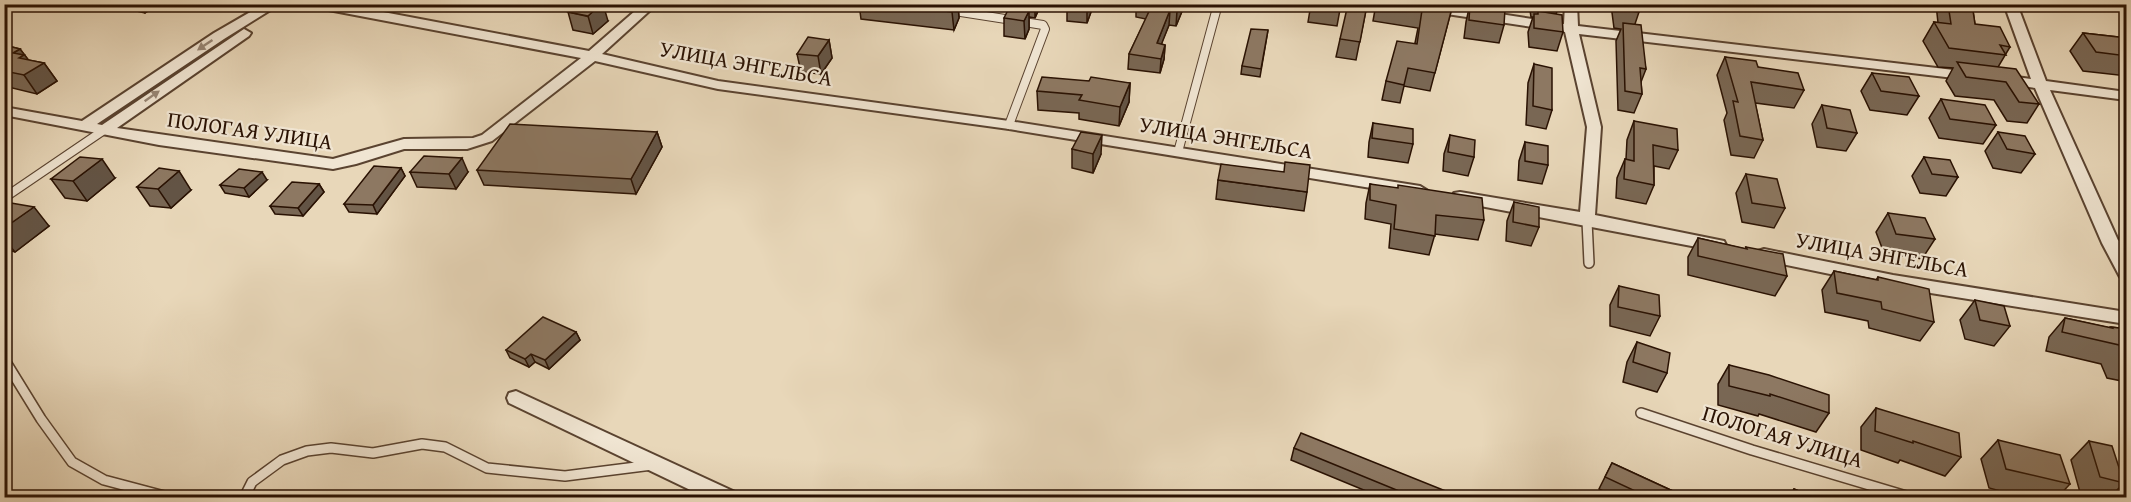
<svg xmlns="http://www.w3.org/2000/svg" width="2131" height="502" font-family="'Gentium Book Plus',serif">
<style>
.lines{fill:none;stroke-linecap:round;stroke-linejoin:round}
.lane-far1-casing{stroke:#5a4330;stroke-width:10}
.lane-casing{stroke:#5a4330;stroke-width:12}
.street-casing{stroke:#5a4330;stroke-width:4}
.lane-far1{stroke:#f0e5d2;stroke-width:8}
.lane{stroke:#f0e5d2;stroke-width:9}
.street{fill:#f0e5d2;fill-rule:evenodd}
.wall{fill:#796754;stroke:#2a1203;stroke-width:1.5}
.shaded-wall{fill:#635445;stroke:#2a1203;stroke-width:1.5}
.building{fill:#8d7862;stroke:#2a1203;stroke-width:1.5}
.oneway{fill:#978675}
.labels{text-anchor:middle;dominant-baseline:central;stroke-width:4.5;stroke-linejoin:round;paint-order:stroke}
.street-label{font-size:22px;fill:#2a1203;stroke:#f0e5d2}
</style>
<rect width="100%" height="100%" fill="#e8d7b9"/>
<filter id="stains"><feTurbulence type="fractalNoise" baseFrequency=".00333" numOctaves="4"/><feColorMatrix values="0 0 0 0 .2 0 0 0 0 .09 0 0 0 0 .02 0 0 0 .5 -.17"/></filter>
<radialGradient id="worn" r=".72"><stop offset=".6" stop-color="#630" stop-opacity="0"/><stop offset="1" stop-color="#630" stop-opacity=".3"/></radialGradient>
<g class="lines">
<!-- lane-far1 casing -->
<g class="lane-far1-casing">
<g id="lane-far1">
<polyline points="948,10 1043,25 1045,29 1009,125"/>
<polyline points="1178,152 1218,4"/>
<polyline points="4,198 104,130"/>
<polyline points="1587,219 1587,223"/>
</g>
</g>
<!-- lane casing -->
<g class="lane-casing">
<g id="lane">
<polyline points="1587,221 1589,263"/>
<polyline points="2110,243 2126,247"/>
<polyline points="4,359 41,419 72,462 104,480 172,498"/>
<polyline points="1641,413 1752,450 1913,498"/>
<polyline points="244,498 252,482 282,460 307,451 331,448 373,453 422,444 445,447 487,468 565,476 652,465"/>
</g>
</g>
<!-- street casing -->
<g class="street-casing">
<g id="street">
<polygon points="264,4 280,4 224,39 97,124 102,125 244,29 251,33 249,36 117,128 333,159 404,139 473,138 482,135 581,58 318,8 312,4 341,4 589,51 643,4 657,4 602,54 718,81 1009,121 1420,186 1428,191 1420,196 1009,129 718,89 595,61 492,141 467,149 404,149 356,164 333,169 159,145 4,115 4,107 82,121 214,33"/>
<polygon points="1401,4 1436,4 1564,24 1565,4 1577,4 1578,26 1971,72 1978,76 1971,80 1579,34 1601,127 1595,215 1724,241 1726,245 1724,249 1718,251 1454,201 1452,197 1454,193 1460,192 1580,212 1587,127 1565,32 1407,8"/>
<polygon points="2004,4 2017,4 2046,81 2126,92 2126,100 2050,90 2126,258 2126,279 2120,277 2102,243 2035,88 2002,83 1995,79 2002,75 2031,79"/>
<polygon points="1764,249 1893,275 2126,312 2126,324 1893,287 1758,259 1756,255 1758,251"/>
<polygon points="516,391 735,492 738,498 707,498 509,403 507,398 509,393"/>
</g>
</g>
<!-- lane-far1 -->
<use href="#lane-far1" class="lane-far1"/>
<!-- lane -->
<use href="#lane" class="lane"/>
<!-- street -->
<use href="#street" class="street"/>
</g>
<!-- wall -->
<g class="wall">
<polygon points="106,4 158,4 145,13"/>
<polygon points="859,4 965,4 964,6 958,6 959,18 954,30 861,19"/>
<polygon points="1015,4 1041,4 1035,18 1029,17 1029,29 1025,39 1004,36 1004,18 1015,9"/>
<polygon points="1067,4 1092,4 1092,9 1087,23 1067,21"/>
<polygon points="1136,4 1185,4 1176,26 1169,25 1161,44 1165,45 1164,59 1160,73 1128,69 1129,54 1146,19 1136,17"/>
<polygon points="1311,4 1341,4 1337,26 1308,22"/>
<polygon points="1376,4 1453,4 1430,91 1404,86 1400,103 1382,100 1386,81 1415,43 1418,28 1373,21"/>
<polygon points="1470,4 1504,25 1499,43 1464,38 1466,22"/>
<polygon points="1529,4 1560,4 1556,14 1563,32 1557,51 1529,47 1528,32 1533,17 1531,17"/>
<polygon points="1638,4 1639,12 1635,24 1646,69 1641,82 1642,94 1634,113 1618,110 1616,41 1621,29 1614,28 1611,5"/>
<polygon points="1936,4 1972,4 1975,24 2010,47 1998,67 2039,104 2027,123 2007,121 1994,100 1955,96 1946,81 1953,68 1938,67 1923,41 1934,22 1938,23"/>
<polygon points="1367,5 1356,60 1336,57 1340,39"/>
<polygon points="568,12 608,21 593,34 573,30"/>
<polygon points="1268,30 1260,77 1241,74 1242,66"/>
<polygon points="2083,33 2127,38 2127,76 2083,71 2070,51"/>
<polygon points="829,40 832,58 821,74 801,72 797,54"/>
<polygon points="4,45 20,49 28,60 44,63 57,81 37,94 4,86"/>
<polygon points="1725,57 1758,67 1804,90 1794,108 1755,103 1763,140 1754,158 1731,155 1724,120 1727,113 1717,75"/>
<polygon points="1534,64 1552,110 1546,129 1526,125 1528,83"/>
<polygon points="1872,73 1919,96 1907,115 1870,110 1861,91"/>
<polygon points="1089,81 1130,83 1129,102 1119,126 1079,119 1079,113 1038,110 1037,91"/>
<polygon points="1941,99 1996,125 1983,144 1939,138 1929,118"/>
<polygon points="1822,105 1857,133 1846,151 1817,147 1812,124"/>
<polygon points="1634,121 1678,150 1669,169 1654,166 1654,185 1646,204 1616,198 1617,178 1625,159 1626,159 1627,140"/>
<polygon points="1373,123 1413,144 1408,163 1368,157 1369,142"/>
<polygon points="657,132 662,147 636,194 484,185 477,170"/>
<polygon points="1998,132 2035,154 2021,173 1993,168 1985,151"/>
<polygon points="1450,135 1474,157 1468,176 1443,171 1444,154"/>
<polygon points="1525,142 1548,165 1542,184 1518,180 1519,161"/>
<polygon points="1072,149 1101,154 1093,173 1072,168"/>
<polygon points="1924,157 1958,177 1946,196 1920,193 1912,176"/>
<polygon points="401,168 405,176 377,214 349,212 344,204"/>
<polygon points="410,172 468,172 456,189 417,187"/>
<polygon points="1746,174 1785,208 1774,228 1742,222 1736,193"/>
<polygon points="115,178 87,201 65,198 51,179"/>
<polygon points="267,180 249,197 225,193 220,185"/>
<polygon points="1218,180 1307,192 1304,211 1216,199"/>
<polygon points="319,184 324,192 303,216 275,214 270,206"/>
<polygon points="1370,184 1484,220 1478,240 1435,234 1429,255 1389,248 1391,224 1365,219 1366,203"/>
<polygon points="137,187 191,190 171,208 150,206"/>
<polygon points="1514,202 1539,227 1531,246 1506,241 1507,221"/>
<polygon points="4,207 49,226 15,252 4,249"/>
<polygon points="1888,213 1935,239 1922,259 1884,253 1876,232"/>
<polygon points="1698,238 1745,249 1746,247 1787,276 1775,296 1688,275 1688,257"/>
<polygon points="1834,271 1876,280 1878,277 1934,322 1920,341 1869,328 1868,321 1825,312 1822,290"/>
<polygon points="1619,286 1660,316 1650,336 1610,326 1610,305"/>
<polygon points="1975,300 2010,326 1994,346 1965,339 1960,320"/>
<polygon points="2065,318 2110,328 2111,327 2127,329 2127,382 2107,378 2101,364 2046,351 2049,337"/>
<polygon points="576,332 580,340 549,369 535,362 529,367 510,358 506,350"/>
<polygon points="1637,342 1667,373 1657,392 1623,382 1627,362"/>
<polygon points="1729,365 1829,413 1816,432 1759,414 1758,416 1718,405 1718,384"/>
<polygon points="1876,408 1961,457 1945,476 1900,460 1898,463 1861,450 1861,427"/>
<polygon points="2127,438 2127,448 2124,441"/>
<polygon points="1998,440 2070,484 2057,498 2027,498 1989,488 1981,459"/>
<polygon points="2089,441 2124,483 2109,498 2087,498 2081,496 2071,460"/>
<polygon points="1294,448 1463,498 1383,498 1291,460"/>
<polygon points="1612,463 1688,498 1618,498 1599,489"/>
<polygon points="2127,485 2127,498 2120,498 2119,493"/>
<polygon points="1794,489 1815,498 1788,498"/>
</g>
<!-- shaded-wall -->
<g class="shaded-wall">
<polygon points="139,4 158,4 145,13"/>
<polygon points="601,4 603,4 608,21 593,34 588,16"/>
<polygon points="956,4 958,4 959,18 954,30 952,12"/>
<polygon points="1035,4 1041,4 1035,18"/>
<polygon points="1087,4 1092,4 1092,9 1087,23"/>
<polygon points="1180,4 1185,4 1176,26 1177,11"/>
<polygon points="1170,10 1169,25 1156,58 1157,43"/>
<polygon points="1029,11 1029,29 1025,39 1024,21"/>
<polygon points="829,40 832,58 821,74 818,56"/>
<polygon points="1165,45 1164,59 1160,73 1161,59"/>
<polygon points="20,49 34,67 44,63 57,81 37,94 24,75 13,53"/>
<polygon points="1130,83 1129,102 1119,126 1120,107"/>
<polygon points="657,132 662,147 636,194 631,179"/>
<polygon points="1102,135 1101,154 1093,173 1093,154"/>
<polygon points="462,158 468,172 456,189 449,174"/>
<polygon points="102,159 115,178 87,201 73,181"/>
<polygon points="401,168 405,176 377,214 373,205"/>
<polygon points="179,171 191,190 171,208 158,189"/>
<polygon points="262,172 267,180 249,197 244,188"/>
<polygon points="319,184 324,192 303,216 298,208"/>
<polygon points="34,207 49,226 15,252 4,239 4,228"/>
<polygon points="576,332 580,340 549,369 545,360"/>
<polygon points="531,354 535,362 529,367 525,359"/>
</g>
<!-- building -->
<g class="building">
<polygon points="577,4 601,4 588,16 568,12"/>
<polygon points="886,4 956,4 952,12"/>
<polygon points="1148,4 1180,4 1177,11 1170,10 1157,43 1165,45 1161,59 1129,54 1152,5"/>
<polygon points="1312,4 1341,4 1340,8"/>
<polygon points="1348,4 1367,5 1360,42 1340,39"/>
<polygon points="1387,4 1453,4 1435,73 1408,68 1404,85 1386,81 1397,41 1417,44 1422,10"/>
<polygon points="1470,4 1505,9 1504,25 1469,20"/>
<polygon points="1620,4 1638,4 1639,12 1621,10"/>
<polygon points="1948,4 1972,4 1975,24 2000,27 2010,47 2000,45 2006,55 1949,48 1934,22 1951,24"/>
<polygon points="1009,8 1029,11 1024,21 1004,18"/>
<polygon points="1538,11 1562,15 1563,32 1534,28 1534,14 1538,14"/>
<polygon points="1623,23 1641,25 1646,69 1640,68 1642,94 1625,91"/>
<polygon points="1251,29 1268,30 1261,69 1242,66"/>
<polygon points="2083,33 2127,38 2127,56 2096,52"/>
<polygon points="808,37 829,40 818,56 797,54"/>
<polygon points="4,45 20,49 13,53 24,55 19,58 44,63 24,75 4,71"/>
<polygon points="1725,57 1756,61 1758,67 1798,73 1804,90 1751,82 1763,140 1740,136 1733,101 1738,102"/>
<polygon points="1957,62 2016,69 2039,104 2019,102 2006,82 1966,77"/>
<polygon points="1534,64 1552,68 1552,110 1533,106"/>
<polygon points="1872,73 1909,77 1919,96 1881,91"/>
<polygon points="1042,77 1089,81 1091,77 1130,83 1120,107 1079,100 1082,95 1037,91"/>
<polygon points="1941,99 1985,105 1996,125 1950,119"/>
<polygon points="1822,105 1850,110 1857,133 1827,128"/>
<polygon points="1634,121 1677,129 1678,150 1653,145 1654,185 1624,179 1625,159 1634,161"/>
<polygon points="1373,123 1413,129 1413,144 1372,138"/>
<polygon points="510,124 657,132 631,179 477,170"/>
<polygon points="1081,132 1102,135 1093,154 1072,149"/>
<polygon points="1998,132 2025,136 2035,154 2007,149"/>
<polygon points="1450,135 1475,140 1474,157 1448,152"/>
<polygon points="1525,142 1548,146 1548,165 1525,161"/>
<polygon points="424,156 462,158 449,174 410,172"/>
<polygon points="80,157 102,159 73,181 51,179"/>
<polygon points="1924,157 1950,160 1958,177 1932,174"/>
<polygon points="1285,162 1310,165 1307,192 1218,180 1221,164 1284,172"/>
<polygon points="374,166 401,168 373,205 344,204"/>
<polygon points="159,168 179,171 158,189 137,187"/>
<polygon points="239,169 262,172 244,188 220,185"/>
<polygon points="1746,174 1777,179 1785,208 1752,203"/>
<polygon points="292,182 319,184 298,208 270,206"/>
<polygon points="1370,184 1398,188 1398,185 1482,198 1484,220 1436,215 1435,236 1394,229 1396,205 1370,200"/>
<polygon points="1514,202 1539,207 1539,227 1513,222"/>
<polygon points="11,203 34,207 4,228 4,207"/>
<polygon points="1888,213 1925,218 1935,239 1896,234"/>
<polygon points="1698,238 1747,249 1746,247 1783,254 1787,276 1698,256"/>
<polygon points="1834,271 1878,280 1878,277 1929,289 1934,322 1882,309 1881,302 1837,293"/>
<polygon points="1619,286 1659,295 1660,316 1618,307"/>
<polygon points="1975,300 2004,306 2010,326 1980,320"/>
<polygon points="543,317 576,332 545,360 531,354 525,359 506,350"/>
<polygon points="2065,318 2112,328 2111,327 2127,329 2127,359 2125,359 2119,345 2062,332"/>
<polygon points="1637,342 1670,353 1667,373 1633,362"/>
<polygon points="1729,365 1769,375 1829,395 1829,413 1770,394 1770,396 1729,386"/>
<polygon points="1876,408 1959,433 1961,457 1913,441 1913,443 1875,431"/>
<polygon points="1301,433 1463,498 1416,498 1294,448"/>
<polygon points="1998,440 2060,455 2070,484 2006,469"/>
<polygon points="2089,441 2112,446 2124,483 2100,477"/>
<polygon points="1612,463 1688,498 1650,498 1605,477"/>
<polygon points="1794,489 1815,498 1792,498"/>
</g>
<!-- one-way arrows -->
<defs><path id="oneway-solid" d="M-6-.8H1V-3.2L6.5 0L1 3.2V.8H-6Z" transform="scale(1.5)"/></defs>
<g class="oneway">
<use href="#oneway-solid" transform="translate(205 45) rotate(146)"/>
<use href="#oneway-solid" transform="translate(152 96) rotate(-35)"/>
</g>
<g class="labels">
<!-- street labels -->
<g class="street-label">
<text transform="translate(746 63) rotate(10)">УЛИЦА ЭНГЕЛЬСА</text>
<text transform="translate(250 130) rotate(8)">ПОЛОГАЯ УЛИЦА</text>
<text transform="translate(1226 137) rotate(9)">УЛИЦА ЭНГЕЛЬСА</text>
<text transform="translate(1882 254) rotate(10)">УЛИЦА ЭНГЕЛЬСА</text>
<text transform="translate(1783 436) rotate(17)">ПОЛОГАЯ УЛИЦА</text>
</g>
</g>
<!-- margin -->
<rect width="2131" height="502" fill="none" stroke="#e8d7b9" stroke-width="24"/>
<rect x="6" y="6" width="2119" height="490" fill="none" stroke="#2a1203" stroke-width="3"/>
<rect x="12" y="12" width="2107" height="478" fill="none" stroke="#2a1203" stroke-width="1.5"/>
<rect width="100%" height="100%" filter="url(#stains)"/>
<rect width="100%" height="100%" fill="url(#worn)"/>
</svg>
